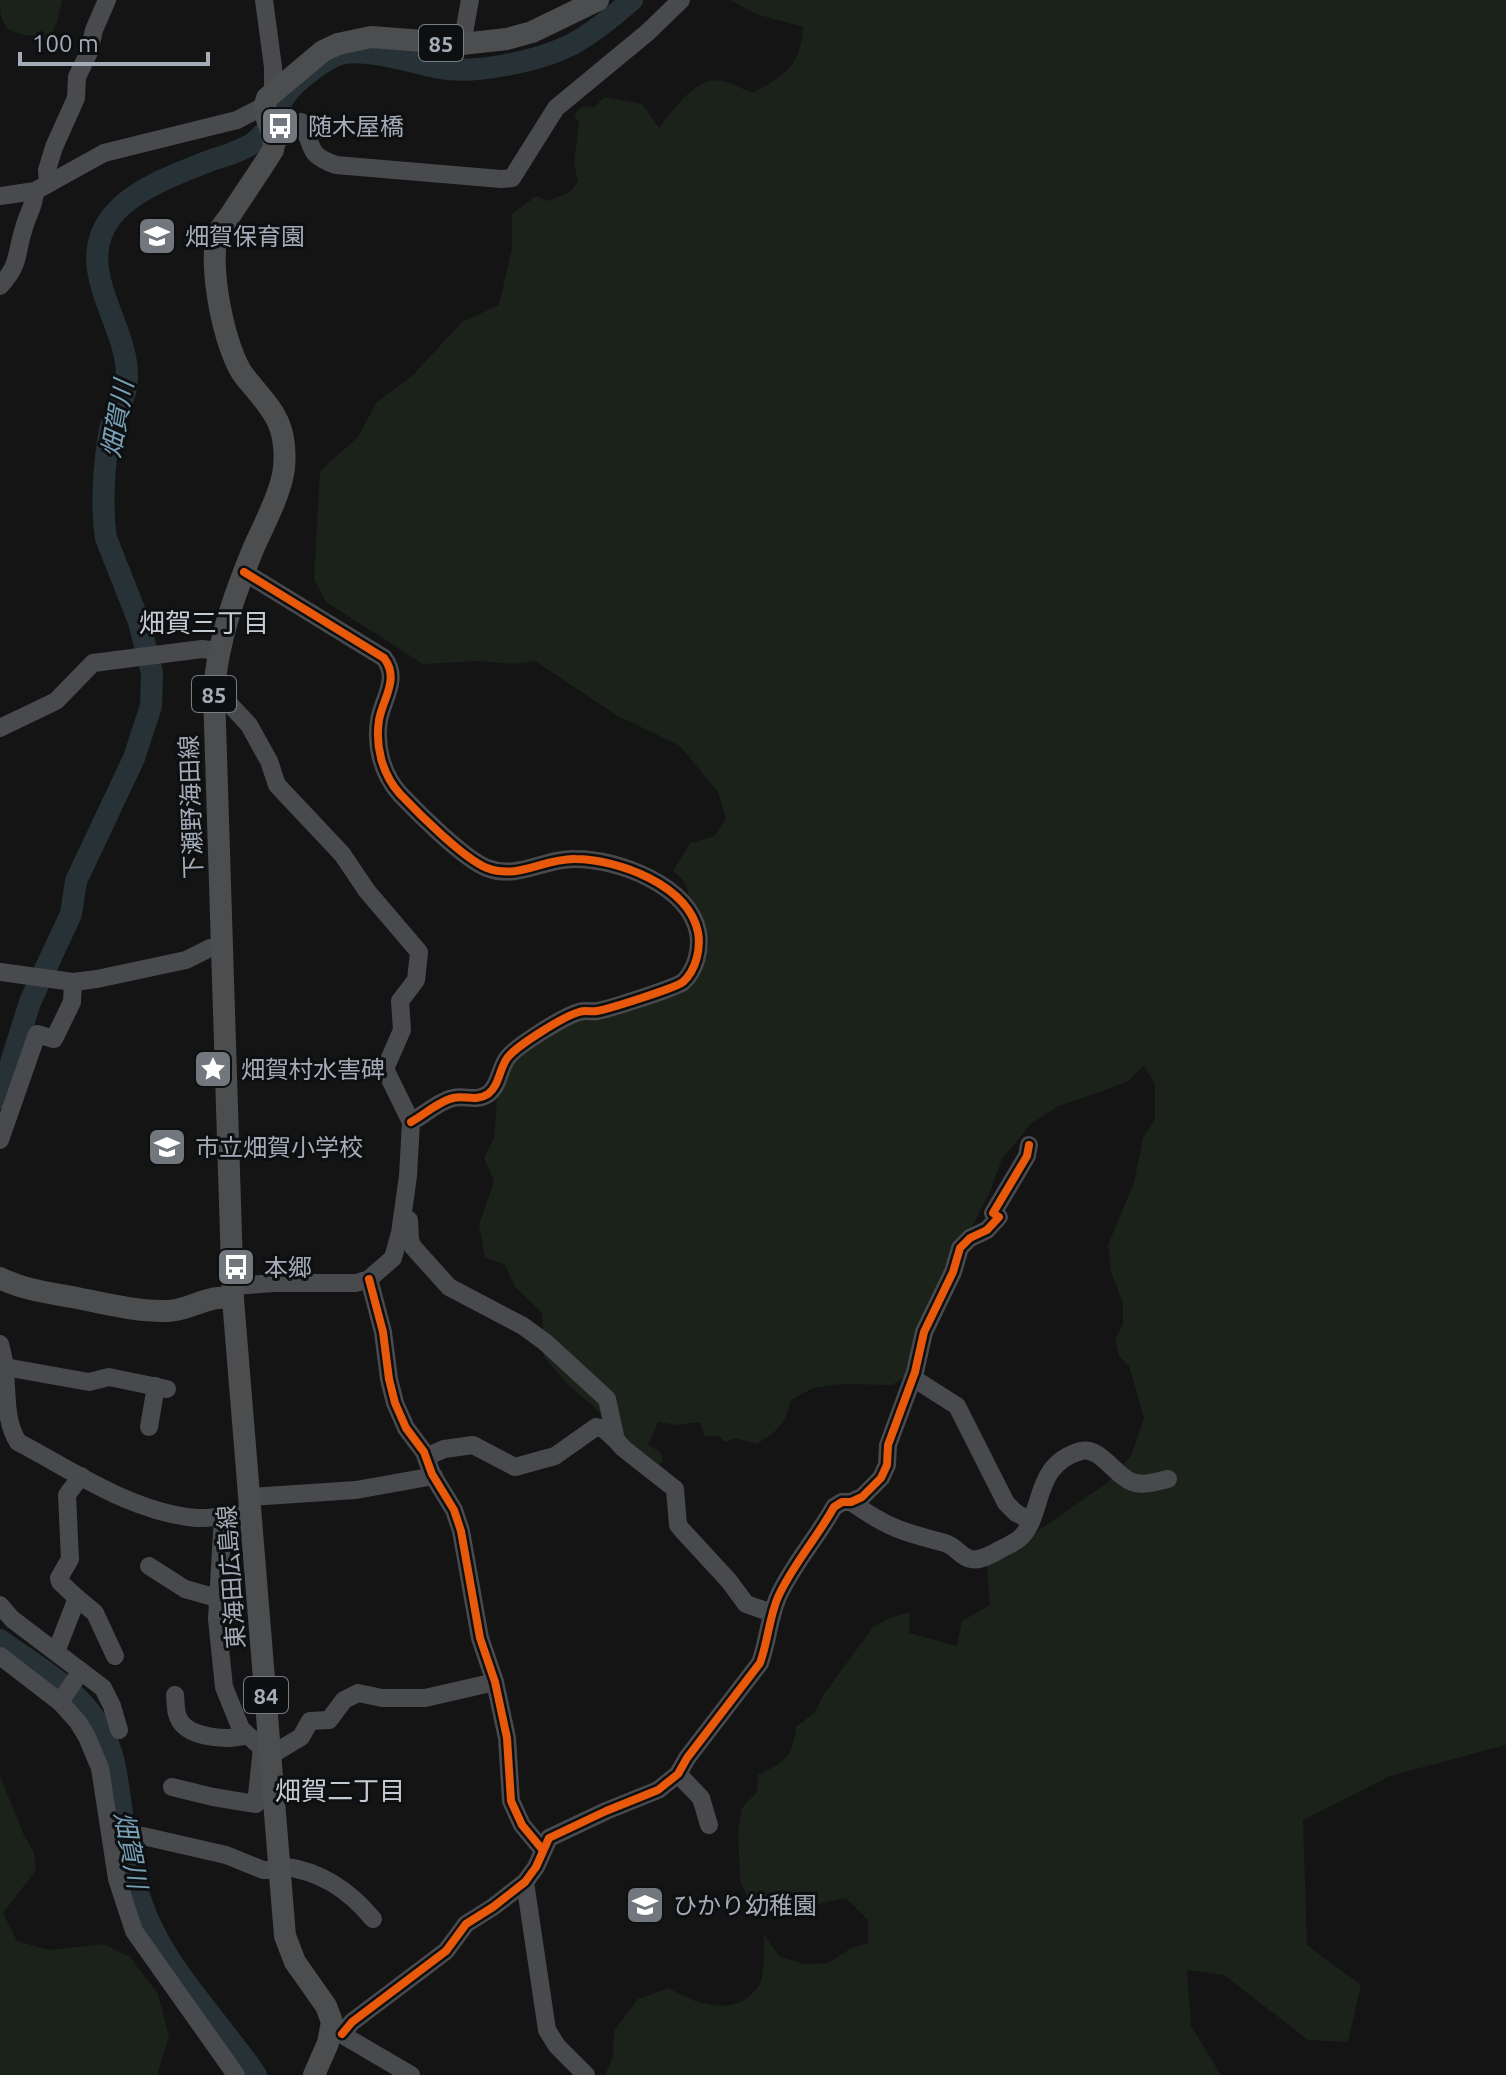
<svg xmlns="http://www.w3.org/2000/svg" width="1506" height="2075" font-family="Ubuntu,'Noto Sans JP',sans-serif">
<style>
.green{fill:#1a221a}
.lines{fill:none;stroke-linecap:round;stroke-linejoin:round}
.river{stroke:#273237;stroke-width:22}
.minor{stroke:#484a4e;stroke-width:18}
.major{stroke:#4b4d4f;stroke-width:22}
.cycleway-casing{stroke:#0e0f11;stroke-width:13}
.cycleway{stroke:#e8590c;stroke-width:8}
.labels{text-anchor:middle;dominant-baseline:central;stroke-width:6;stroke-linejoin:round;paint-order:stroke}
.shield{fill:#0e0f11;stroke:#777d85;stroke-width:2}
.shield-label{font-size:22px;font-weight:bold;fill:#a4acb7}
.poi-label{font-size:24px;fill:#a4acb7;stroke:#0e0f11;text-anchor:start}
.street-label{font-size:24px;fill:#a4acb7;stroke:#0e0f11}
.water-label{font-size:26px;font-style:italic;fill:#77a1b6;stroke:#0e0f11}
.neighbourhood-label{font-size:26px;fill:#c5cbd3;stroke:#0e0f11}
</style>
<rect width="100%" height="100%" fill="#141415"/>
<!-- green -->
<g class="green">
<path d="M0 0H62L57 22 47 44 41 37C11 33 0 33 0 0Z"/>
<path d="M730 0H1506V1745L1390 1776 1303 1820 1307 1945 1361 1985 1348 2042 1308 2040 1224 1975 1187 1970 1191 2026 1221 2075H605L613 2056 614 2031 638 1999 669 1988C696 2005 738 2019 759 1985 766 1973 763 1949 764 1935L779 1956 803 1964 828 1963 853 1947 868 1944V1920L846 1898 773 1914 752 1906 740 1881 738 1831 742 1808 757 1792 758 1775C785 1761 792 1759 796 1727L815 1712 824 1694 873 1627 892 1617 910 1612 909 1633 957 1646 962 1621 990 1605 987 1566 1107 1483 1131 1456 1144 1418 1129 1366 1119 1356 1115 1340 1123 1324V1303L1111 1272 1108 1245 1134 1183 1143 1138 1155 1120V1084L1144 1066 1127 1082 1057 1107 1031 1124 1002 1159 991 1189 939 1292 911 1373 892 1385 840 1384 813 1388 791 1400C785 1425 778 1431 756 1444L735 1438 725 1442 719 1436H704L700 1422 678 1425 658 1422 648 1445 660 1452 663 1460 660 1465 628 1441 594 1407 569 1386 544 1357 542 1313 515 1287 505 1265 485 1257 479 1225 494 1181 484 1158 494 1138 498 1086 524 1049 573 1023 691 979 706 959 709 944 706 929 688 900C690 886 684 880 673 871L690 843 715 836 726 819 718 792 680 746 616 715 535 661 513 664 477 661 423 664 326 602 314 579 320 471 358 437 376 403 413 375 462 322 499 305 512 248V214L536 196 548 201 570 192 578 181 574 163 579 123 574 115C580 107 583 104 594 108L604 97 642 104 659 128C674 110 696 75 723 81 733 83 744 90 753 93 785 75 801 66 803 27L756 14Z"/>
<polygon points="0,1776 23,1833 34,1853 36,1870 3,1913 17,1941 49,1950 104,1944 130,1957 158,1994 169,2036 157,2075 0,2075"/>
</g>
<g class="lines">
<!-- river -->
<g class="river">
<path d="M0 1098 30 1002 71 914 76 881 134 758 151 706 152 673 139 622 106 538C101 506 104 463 110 430 114 412 127 398 127 379 128 344 108 314 100 280 82 207 154 183 209 161 223 156 240 152 253 143 269 132 275 115 283 99 292 83 327 56 345 53 369 49 415 63 440 68 462 72 485 69 506 65 565 54 587 39 632 0"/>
<path d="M0 1640C30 1662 67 1683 90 1712 118 1746 117 1786 124 1827 129 1861 136 1895 151 1926 174 1976 224 2028 256 2075"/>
</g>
<!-- minor -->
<g class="minor">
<polyline points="264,0 273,67 273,92"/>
<polyline points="462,44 470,0"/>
<path d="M275 143 301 122C315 147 305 154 336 165L501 179 512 178 556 108 648 32 681 0"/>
<polyline points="48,184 104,153 237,120 264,106"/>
<polyline points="0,196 35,191 48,184 47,170 54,147 76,98 77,77 89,52 94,30 107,0"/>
<path d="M0 286C21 263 15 255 24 228 27 215 35 205 35 191"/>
<path d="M244 572 384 658C400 679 383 698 379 720 375 746 382 774 400 794 418 813 464 859 487 868 519 880 544 858 575 859 618 859 688 885 698 932 701 949 696 970 683 982 675 988 609 1009 597 1011 591 1012 585 1010 579 1012 564 1016 518 1045 508 1057 499 1068 500 1085 488 1094 476 1102 465 1095 453 1098 439 1101 424 1115 411 1122"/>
<polyline points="214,692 223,697 249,725 269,761 277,785 342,854 367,891 419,952 416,980 400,1001 402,1030 385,1069 411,1122 408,1176 400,1233 393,1258 369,1279 356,1283 275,1283 233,1286"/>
<polyline points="0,728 56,701 93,663 202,649 218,651"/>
<polyline points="0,972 73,982 97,979 186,960 210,948 221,946"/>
<polyline points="0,1140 37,1034 54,1039 72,1002 73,982"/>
<polyline points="409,1220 410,1240 413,1247 449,1287 523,1326 545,1342 607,1399 616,1440 623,1448 675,1489 678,1525 682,1530 729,1581 746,1604 772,1613"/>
<polyline points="369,1279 383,1332 389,1379 395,1403 406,1428 424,1452 432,1474 454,1510 461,1531 480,1638 495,1682 507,1738 511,1801 522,1825 542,1849"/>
<path d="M0 1344C2 1353 5 1362 5 1370 7 1394 5 1422 18 1442 75 1472 131 1512 196 1518 214 1519 234 1514 252 1511"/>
<polyline points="5,1367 89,1382 109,1377 167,1389"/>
<polyline points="913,1378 957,1406 1006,1503 1016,1513 1030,1520"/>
<polyline points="149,1427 156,1386"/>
<polyline points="426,1457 444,1449 473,1445 515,1467 555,1456 596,1427 604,1429 616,1440"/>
<polyline points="251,1497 356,1490 434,1476"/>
<path d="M851 1502C888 1528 903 1532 945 1543 956 1546 960 1557 971 1559 979 1561 987 1556 994 1553 1002 1548 1013 1544 1020 1538 1045 1515 1031 1465 1081 1451 1100 1446 1115 1476 1132 1482 1143 1486 1156 1482 1168 1479"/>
<polyline points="223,1515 217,1619 224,1687 241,1729 262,1748 270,1749"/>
<polyline points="149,1566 185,1589 217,1598"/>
<polyline points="77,1598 95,1613 115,1656"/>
<polyline points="0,1605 12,1619 103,1688 112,1706 119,1730"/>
<polyline points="56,1652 77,1598 60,1582 59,1578 70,1559 67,1495 81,1476"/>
<polyline points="0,1656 60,1702 78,1722 87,1737 100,1768 117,1879 134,1931 236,2075"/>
<path d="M175 1695C176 1703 175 1714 180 1721 191 1738 229 1741 247 1735"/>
<polyline points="60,1702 81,1671"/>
<polyline points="271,1755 301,1737 310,1721 329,1720 344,1700 358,1693 382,1698 425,1698 495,1682"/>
<polyline points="678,1774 701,1798 709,1825"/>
<polyline points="172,1787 213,1797 256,1804 262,1748"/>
<polyline points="143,1836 226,1855 263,1870 281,1870"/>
<path d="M281 1866C320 1871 348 1889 373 1919"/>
<polyline points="525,1882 547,2030 557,2046 586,2075"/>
<polyline points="334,2030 411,2075"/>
<path d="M342 2034 352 2022 446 1951 466 1924 493 1907 525 1882 536 1867 549 1838 606 1811 658 1790 678 1774 687 1758 760 1663C768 1641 769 1618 778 1597 793 1564 817 1538 834 1507L842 1502H851L862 1497 881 1478 887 1465 888 1445 915 1372 924 1332 953 1272 960 1248 970 1238 987 1230 999 1217 993 1213 1027 1156 1029 1145"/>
</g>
<!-- major -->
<g class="major">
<path d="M0 1278C24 1290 50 1293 77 1298 107 1304 137 1312 168 1311 192 1310 209 1293 233 1299"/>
<path d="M314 2075 328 2043 332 2022 326 2006 295 1962 285 1936 233 1299 214 692C217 642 235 593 254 547 264 525 282 490 284 468 288 422 271 409 245 377 225 353 206 260 219 231 223 224 229 218 233 211 246 191 260 171 273 150 278 131 259 118 267 98L323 51 338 44 371 37 462 44 507 39 532 32 598 0"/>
</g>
<!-- cycleway casing -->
<g class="cycleway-casing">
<g id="cycleway">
<path d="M244 572 384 658C400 679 383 698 379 720 375 746 382 774 400 794 418 813 464 859 487 868 519 880 544 858 575 859 618 859 688 885 698 932 701 949 696 970 683 982 675 988 609 1009 597 1011 591 1012 585 1010 579 1012 564 1016 518 1045 508 1057 499 1068 500 1085 488 1094 476 1102 465 1095 453 1098 439 1101 424 1115 411 1122"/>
<polyline points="369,1279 383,1332 389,1379 395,1403 406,1428 424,1452 432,1474 454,1510 461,1531 480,1638 495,1682 507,1738 511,1801 522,1825 542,1849"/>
<path d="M342 2034 352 2022 446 1951 466 1924 493 1907 525 1882 536 1867 549 1838 606 1811 658 1790 678 1774 687 1758 760 1663C768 1641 769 1618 778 1597 793 1564 817 1538 834 1507L842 1502H851L862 1497 881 1478 887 1465 888 1445 915 1372 924 1332 953 1272 960 1248 970 1238 987 1230 999 1217 993 1213 1027 1156 1029 1145"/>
</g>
</g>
<!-- cycleway -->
<use href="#cycleway" class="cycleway"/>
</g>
<!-- icons -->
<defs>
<g id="bus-square" transform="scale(2)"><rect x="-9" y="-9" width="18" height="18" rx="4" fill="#72777e" stroke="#0e0f11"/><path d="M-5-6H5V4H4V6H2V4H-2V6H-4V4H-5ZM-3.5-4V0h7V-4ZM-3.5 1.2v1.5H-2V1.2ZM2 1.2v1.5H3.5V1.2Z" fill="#fff"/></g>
<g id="school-square" transform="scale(2)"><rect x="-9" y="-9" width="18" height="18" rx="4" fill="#72777e" stroke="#0e0f11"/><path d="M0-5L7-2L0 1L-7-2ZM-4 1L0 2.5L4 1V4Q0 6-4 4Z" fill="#fff"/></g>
<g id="sight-square" transform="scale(2)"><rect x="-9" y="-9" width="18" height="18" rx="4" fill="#72777e" stroke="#0e0f11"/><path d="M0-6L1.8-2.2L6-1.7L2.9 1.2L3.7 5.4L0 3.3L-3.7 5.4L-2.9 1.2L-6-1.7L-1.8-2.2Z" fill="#fff"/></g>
</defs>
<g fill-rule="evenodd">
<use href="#bus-square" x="280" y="126"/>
<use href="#school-square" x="157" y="236"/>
<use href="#sight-square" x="213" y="1069"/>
<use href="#school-square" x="167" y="1147"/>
<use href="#bus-square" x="236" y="1267"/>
<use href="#school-square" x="645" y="1905"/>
</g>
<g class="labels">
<!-- shield labels -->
<g class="shield">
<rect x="419" y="25" width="44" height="36" rx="6"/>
<rect x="192" y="676" width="44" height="36" rx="6"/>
<rect x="244" y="1677" width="44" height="36" rx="6"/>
</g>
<g class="shield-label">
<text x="441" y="43">85</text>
<text x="214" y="694">85</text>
<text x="266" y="1695">84</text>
</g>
<!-- poi labels -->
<g class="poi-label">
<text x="308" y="126">随木屋橋</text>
<text x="185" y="236">畑賀保育園</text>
<text x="241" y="1069">畑賀村水害碑</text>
<text x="195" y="1147">市立畑賀小学校</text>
<text x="264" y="1267">本郷</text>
<text x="673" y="1905">ひかり幼稚園</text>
</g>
<!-- street labels -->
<g class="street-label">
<text transform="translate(191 807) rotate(-92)">下瀬野海田線</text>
<text transform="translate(231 1577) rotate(-94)">東海田広島線</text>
</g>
<!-- water labels -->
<g class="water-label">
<text transform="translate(117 419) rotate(-80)">畑賀川</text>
<text transform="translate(131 1850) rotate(79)">畑賀川</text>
</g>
<!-- neighbourhood labels -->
<g class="neighbourhood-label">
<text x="204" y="622">畑賀三丁目</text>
<text x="340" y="1790">畑賀二丁目</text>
</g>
</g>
<!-- scale -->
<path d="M20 52v12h188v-12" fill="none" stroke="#a4acb7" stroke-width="4"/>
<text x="32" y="52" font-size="24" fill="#a4acb7" stroke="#0e0f11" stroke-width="6" paint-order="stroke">100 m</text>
</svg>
